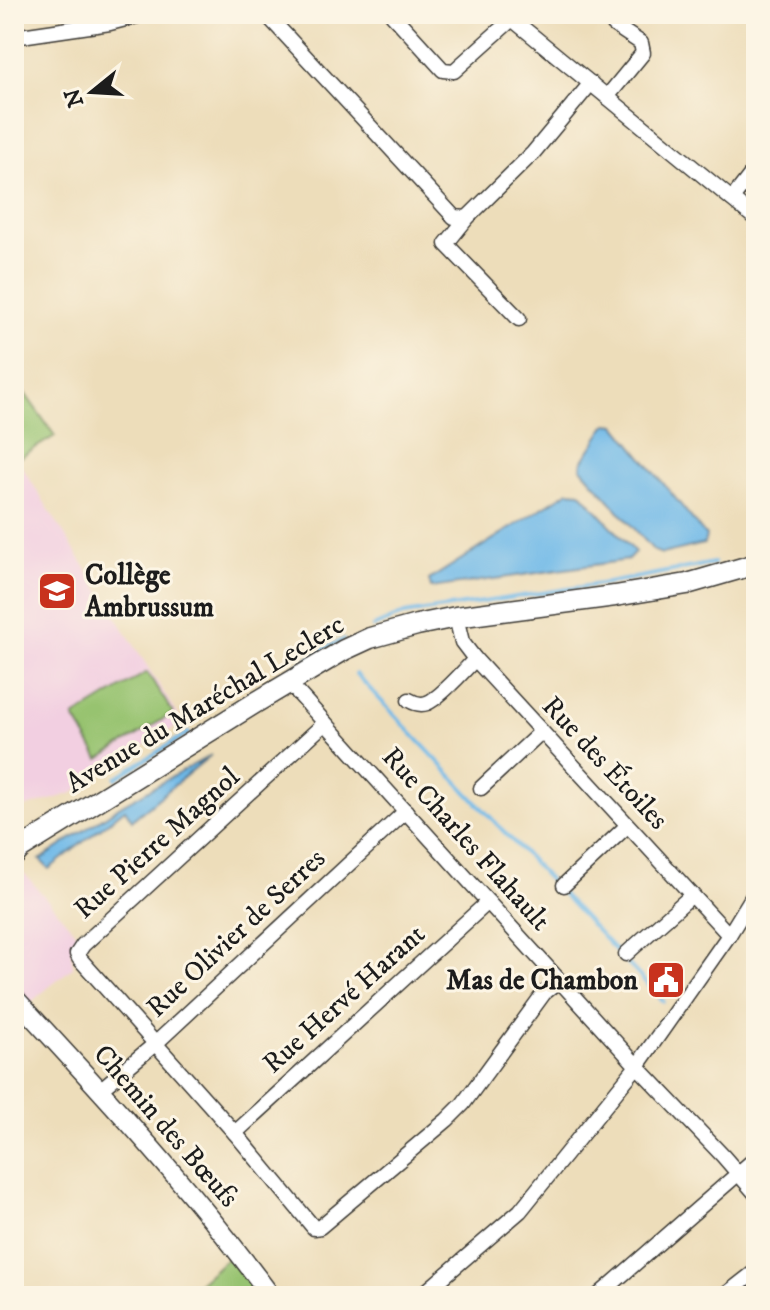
<svg xmlns="http://www.w3.org/2000/svg" width="770" height="1310" font-family="'IM FELL DW Pica',serif">
<style>
.built{fill:#f2cfe1}
.green{fill:#97c370;stroke:#5a7046;stroke-width:2}
.water{fill:#6fb9e8;stroke:#466a82;stroke-width:2}
.lines{fill:none;stroke-linecap:round;stroke-linejoin:round}
.stream{stroke:#6fb9e8;stroke-width:4}
.minor-casing{stroke:#3b3934;stroke-width:17}
.tertiary-casing{stroke:#3b3934;stroke-width:21}
.secondary-casing{stroke:#3b3934;stroke-width:23}
.minor{stroke:#fff;stroke-width:14}
.tertiary{stroke:#fff;stroke-width:18}
.secondary{stroke:#fff;stroke-width:20}
.labels{text-anchor:middle;dominant-baseline:central;stroke-width:6;stroke-linejoin:round;paint-order:stroke}
.poi-label{font-size:28px;font-weight:bold;fill:#1c1c1c;stroke:#fcf5e5;text-anchor:start}
.street-label{font-size:28px;fill:#1c1c1c;stroke:#fcf5e5}
</style>
<rect width="100%" height="100%" fill="#fcf5e5"/>
<filter id="ink" filterUnits="userSpaceOnUse"><feTurbulence type="fractalNoise" baseFrequency=".0125" numOctaves="2"/><feDisplacementMap in="SourceGraphic" scale="16" xChannelSelector="R" yChannelSelector="G"/><feConvolveMatrix kernelMatrix="1 2 1 2 8 2 1 2 1" color-interpolation-filters="sRGB"/></filter>
<filter id="wash" filterUnits="userSpaceOnUse"><feTurbulence type="fractalNoise" baseFrequency=".006" numOctaves="4" result="noise"/><feDisplacementMap in="SourceGraphic" scale="32" xChannelSelector="R" yChannelSelector="G"/><feGaussianBlur stdDeviation="1.8" result="paint"/><feColorMatrix in="noise" values="0 0 0 0 0 0 0 0 0 0 0 0 0 0 0 0 0 1.4 0 .05"/><feComposite in="paint" operator="in"/></filter>
<g filter="url(#wash)">
<rect width="100%" height="100%" fill="#edddba"/>
<!-- built -->
<g class="built">
<polygon points="14,454 183,723 105,768 73,793 14,811"/>
<polygon points="16,864 79,936 71,952 73,967 18,1013 14,1009 14,868"/>
</g>
<!-- green -->
<g class="green">
<polygon points="14,378 55,436 17,459 14,454"/>
<polygon points="147,672 173,713 99,759 74,717"/>
<polygon points="231,1255 263,1296 184,1296"/>
</g>
<!-- water -->
<g class="water">
<polygon points="607,424 616,425 706,536 704,544 662,554 654,551 581,468 582,462"/>
<polygon points="569,491 580,492 635,552 628,560 431,588 429,580"/>
<polygon points="211,755 132,820 125,809 49,869 40,860 122,805"/>
</g>
<g class="lines">
<!-- stream -->
<g class="stream">
<polyline points="373,627 404,614 613,582 714,563"/>
<polyline points="356,674 663,1001"/>
<polyline points="257,690 329,646 343,640"/>
<polyline points="116,778 188,733"/>
</g>
</g>
</g>
<g filter="url(#ink)">
<g class="lines">
<!-- minor casing -->
<g class="minor-casing">
<g id="minor">
<polyline points="266,14 454,217 467,218"/>
<polyline points="392,14 443,70 454,71 512,19"/>
<polyline points="506,14 756,219"/>
<polyline points="14,37 110,23 145,14"/>
<polyline points="607,97 643,53 641,43 614,25"/>
<polyline points="732,199 756,168"/>
<polyline points="519,319 446,244 467,218 533,153 591,83"/>
<polyline points="456,617 462,642 475,659 729,935"/>
<polyline points="289,683 637,1066 723,1156 756,1194"/>
<path d="M409 700C414 703 421 705 427 703 440 698 465 670 475 659"/>
<polyline points="325,723 83,945 77,954 79,958 235,1133 314,1228 320,1227 447,1120 463,1104 544,993 559,981"/>
<polyline points="481,788 541,732"/>
<polyline points="564,885 627,826"/>
<polyline points="626,954 692,895"/>
<polyline points="100,1090 155,1044 406,811"/>
<polyline points="235,1133 488,902"/>
<polyline points="421,1296 520,1211 637,1066 729,935 756,891"/>
<polyline points="598,1296 756,1158"/>
<polyline points="724,1296 756,1271"/>
</g>
</g>
<!-- tertiary casing -->
<g class="tertiary-casing">
<path id="tertiary" d="M14 997C103 1093 193 1190 271 1296"/>
</g>
<!-- secondary casing -->
<g class="secondary-casing">
<polyline id="secondary" points="14,856 20,849 255,703 344,650 370,638 417,625 456,617 615,596 687,584 756,564"/>
</g>
<!-- minor -->
<use href="#minor" class="minor"/>
<!-- tertiary -->
<use href="#tertiary" class="tertiary"/>
<!-- secondary -->
<use href="#secondary" class="secondary"/>
</g>
</g>
<!-- icons -->
<defs>
<g id="school-square" transform="scale(2)"><rect x="-9" y="-9" width="18" height="18" rx="4" fill="#c8321e" stroke="#fcf5e5"/><path d="M0-5L7-2L0 1L-7-2ZM-4 1L0 2.5L4 1V4Q0 6-4 4Z" fill="#fff"/></g>
<g id="civic-square" transform="scale(2)"><rect x="-9" y="-9" width="18" height="18" rx="4" fill="#c8321e" stroke="#fcf5e5"/><path d="M-.6-6.5H3V-4.5H.6V-3L4-1V1h2V6H-6V1h2V-1L-.6-3ZM-1.2 2.5V6h2.4V2.5Z" fill="#fff"/></g>
</defs>
<g fill-rule="evenodd">
<use href="#school-square" x="57" y="591"/>
<use href="#civic-square" x="666" y="980"/>
</g>
<g class="labels">
<!-- poi labels -->
<g class="poi-label">
<text x="85" y="575">Collège<tspan x="85" dy="32">Ambrussum</tspan></text>
<text x="638" y="980" text-anchor="end">Mas de Chambon</text>
</g>
<!-- street labels -->
<g class="street-label">
<text transform="translate(205 704) rotate(-31)">Avenue du Maréchal Leclerc</text>
<text transform="translate(605 763) rotate(47)">Rue des Étoiles</text>
<text transform="translate(466 839) rotate(48)">Rue Charles Flahault</text>
<text transform="translate(157 843) rotate(-42)">Rue Pierre Magnol</text>
<text transform="translate(236 933) rotate(-43)">Rue Olivier de Serres</text>
<text transform="translate(344 999) rotate(-42)">Rue Hervé Harant</text>
<text transform="translate(166 1126) rotate(49)">Chemin des Bœufs</text>
</g>
</g>
<!-- margin -->
<rect width="770" height="1310" fill="none" stroke="#fcf5e5" stroke-width="48"/>
<!-- north arrow -->
<g transform="translate(92 92) rotate(252)" stroke="#fcf5e5" stroke-width="6" paint-order="stroke">
<path d="M0-6L14 30L0 20L-14 30Z" fill="#1c1c1c"/>
<text y="-12" font-size="22" font-weight="bold" text-anchor="middle" fill="#1c1c1c">N</text>
</g>
</svg>
